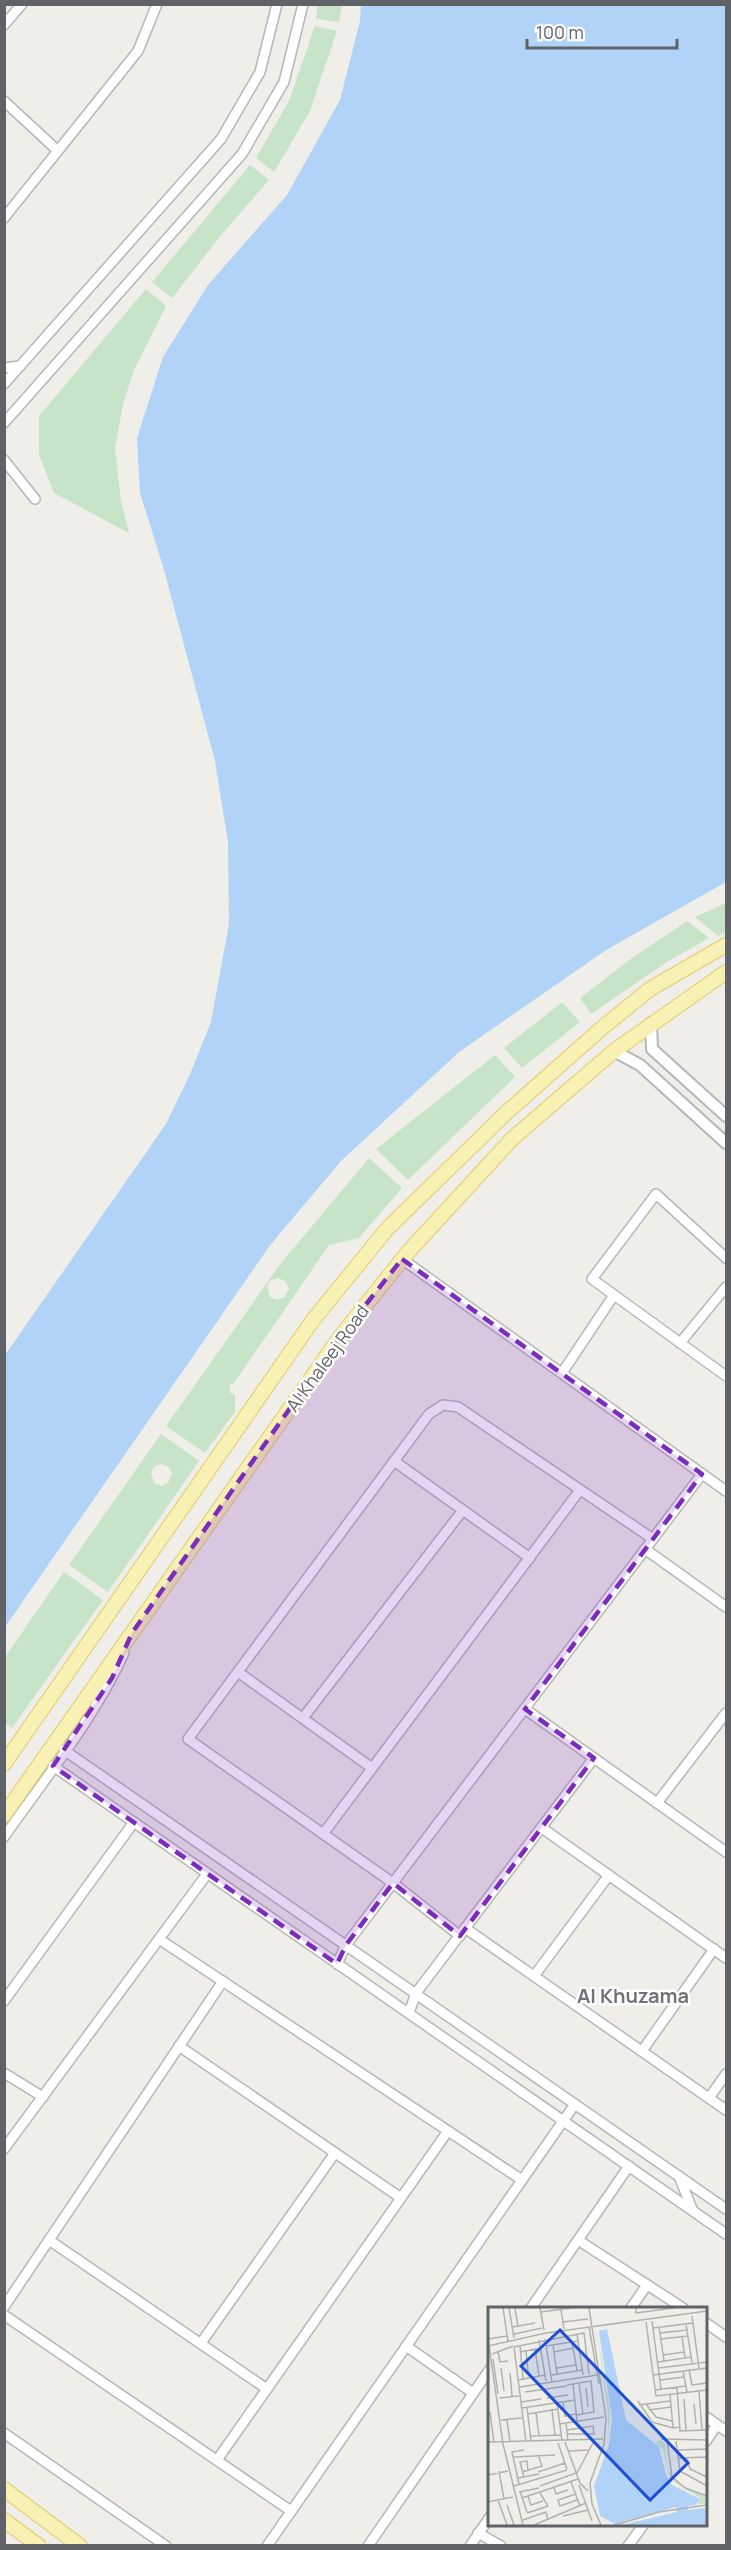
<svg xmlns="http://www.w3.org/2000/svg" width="731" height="2550" font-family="Manrope,sans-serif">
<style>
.green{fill:#c7e4c9;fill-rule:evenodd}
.water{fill:#b0d3f7}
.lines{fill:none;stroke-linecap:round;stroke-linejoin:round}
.minor-casing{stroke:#b4b7ba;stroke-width:12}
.tertiary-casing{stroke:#b4b7ba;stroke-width:14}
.primary-casing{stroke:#e4ca6c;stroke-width:16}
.minor{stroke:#fff;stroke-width:9}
.tertiary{stroke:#fff;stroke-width:10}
.primary{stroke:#f7f1b4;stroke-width:14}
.marked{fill:#7b2cbf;fill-opacity:0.2;stroke:#7b2cbf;stroke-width:4.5;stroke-dasharray:12 8;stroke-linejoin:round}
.labels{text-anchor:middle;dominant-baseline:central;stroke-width:5;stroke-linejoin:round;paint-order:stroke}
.street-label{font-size:18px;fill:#5f6266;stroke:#fff}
.neighbourhood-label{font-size:20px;font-weight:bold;fill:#707378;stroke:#fff}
.inset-road{fill:none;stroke:#b1b2b0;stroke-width:1.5}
.view{fill:#1d4ed8;fill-opacity:0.15;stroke:#1d4ed8;stroke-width:3}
.inset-edge{fill:none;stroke:#5f6266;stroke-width:3}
</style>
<rect width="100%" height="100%" fill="#efeee8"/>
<!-- green -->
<g class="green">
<polygon points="318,4 342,5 339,22 316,19"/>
<polygon points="315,26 337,31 310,111 274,172 256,158 289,101"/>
<polygon points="250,165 269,180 222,234 172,298 152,282"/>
<polygon points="146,289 166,306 134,370 123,404 115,448 121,501 129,533 54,493 39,454 39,416"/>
<polygon points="726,903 726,932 718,936 695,917"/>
<polygon points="687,921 709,938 670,960 591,1014 580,998 632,958"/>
<polygon points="561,1003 563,1003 580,1022 522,1068 504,1048"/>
<polygon points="495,1055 515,1077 408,1180 376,1149"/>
<path d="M369 1158 402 1188 359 1238 329 1245 234 1383 230 1385V1393L235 1394V1412L205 1453 166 1426 281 1263ZM278 1278 285 1281 289 1288 285 1297 277 1300 270 1297 267 1286 271 1280Z"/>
<path d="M161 1434 199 1461 108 1592 69 1565ZM162 1464 169 1467 172 1473 168 1483 161 1486 154 1483 151 1472 155 1466Z"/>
<polygon points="64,1572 103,1600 12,1728 5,1723 5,1657"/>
</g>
<!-- water -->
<polygon class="water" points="361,5 726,5 726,882 606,950 459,1052 341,1161 271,1244 5,1627 5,1355 166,1124 190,1074 211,1022 229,924 228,842 215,761 163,566 140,493 137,438 163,357 208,285 287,195 340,100 360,21"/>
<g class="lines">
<!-- minor casing -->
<g class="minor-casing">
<g id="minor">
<polyline points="4,25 22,4"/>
<polyline points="4,101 58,151"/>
<polyline points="4,218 138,51 157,4"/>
<polyline points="4,368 20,366"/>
<polyline points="4,384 221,139 260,72 277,4"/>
<polyline points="4,423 242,154 284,82 303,4"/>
<polyline points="4,460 35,499"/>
<polyline points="726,1258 656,1194 592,1279 726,1376"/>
<polyline points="402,1259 726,1491"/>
<polyline points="680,1343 726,1287"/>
<polyline points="562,1373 614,1295"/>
<polyline points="394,1461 530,1558"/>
<polyline points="645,1549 726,1607"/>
<polyline points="238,1672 372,1768"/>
<polyline points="525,1709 726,1852"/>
<polyline points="303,1718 463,1510"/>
<polyline points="64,1750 726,2209"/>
<polyline points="53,1766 726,2234"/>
<polyline points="657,1803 726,1713"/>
<polyline points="542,1828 726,1958"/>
<polyline points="323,1834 580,1490"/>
<path d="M4 1837C46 1777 94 1719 124 1653"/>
<polyline points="465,1928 726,2110"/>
<polyline points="460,1936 393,1883 188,1739 429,1414 443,1405 458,1407 653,1539"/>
<polyline points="159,1939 522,2180"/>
<polyline points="337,1964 346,1945 702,1474"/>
<polyline points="534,1976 609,1875"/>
<polyline points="4,2001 134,1822"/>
<polyline points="409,2013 416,1993 594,1758"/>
<polyline points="179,2046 401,2198"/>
<polyline points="642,2051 714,1949"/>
<polyline points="4,2073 43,2097"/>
<polyline points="709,2098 726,2074"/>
<polyline points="4,2149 207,1874"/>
<polyline points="679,2176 692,2209"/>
<polyline points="49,2240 267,2389"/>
<polyline points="578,2240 683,2308"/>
<polyline points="4,2307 223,1981"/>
<polyline points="531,2308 629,2166"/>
<polyline points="631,2308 647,2285"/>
<polyline points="4,2315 291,2511"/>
<polyline points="706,2323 726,2337"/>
<polyline points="201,2343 335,2153"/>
<polyline points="406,2346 473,2393"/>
<polyline points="706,2417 726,2431"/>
<polyline points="4,2433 166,2546"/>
<polyline points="706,2441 717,2425"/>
<polyline points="217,2460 448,2131"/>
<polyline points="478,2533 501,2546"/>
<polyline points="267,2546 575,2104"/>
<polyline points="368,2546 490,2369"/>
<polyline points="470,2546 490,2517"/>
<polyline points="628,2546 644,2524"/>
</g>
</g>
<!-- tertiary casing -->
<g class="tertiary-casing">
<g id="tertiary">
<polyline points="651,1023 652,1049 726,1116"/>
<polyline points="614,1051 640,1065 726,1143"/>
</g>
</g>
<!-- primary casing -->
<g class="primary-casing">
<g id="primary">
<polyline points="4,1764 313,1320 387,1229 506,1113 602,1028 650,989 726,945"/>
<polyline points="4,1815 340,1337 409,1251 513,1138 614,1051 726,972"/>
<polyline points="4,2489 80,2546"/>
<polyline points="4,2520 39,2546"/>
</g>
</g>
<!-- minor -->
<use href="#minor" class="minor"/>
<!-- tertiary -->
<use href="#tertiary" class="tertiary"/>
<!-- primary -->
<use href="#primary" class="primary"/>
</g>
<!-- marked area -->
<path class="marked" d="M402 1259 702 1474 525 1709 594 1758 460 1936 393 1883 346 1945 337 1964 53 1766 112 1678 132 1633 340 1337Z"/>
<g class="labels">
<!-- street labels -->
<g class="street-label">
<text transform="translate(327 1358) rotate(-54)">Al Khaleej Road</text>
</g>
<!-- neighbourhood labels -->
<g class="neighbourhood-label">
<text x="633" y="1995">Al Khuzama</text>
</g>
</g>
<!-- overview -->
<g transform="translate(488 2307)">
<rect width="219" height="219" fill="#efeee8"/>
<path d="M109 24 122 104 120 132V107ZM173 133 177 136 179 160 185 173 219 191V197H210L212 191 182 172 175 143 167 135Z" fill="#c7e4c9"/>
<path d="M119 22 138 113 171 140 178 168 184 178 212 192 208 198 200 199V203L219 201V218H134L189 205 188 200 127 217 112 209 106 179 121 137 124 112 111 24Z" fill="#b0d3f7"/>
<path class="inset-road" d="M15 1 20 34M21 1 26 31M27 1 30 19M52 1 56 23M101 1 118 111 116 137 102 176 104 197 113 218M148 1V6L186 1M73 3 76 22M53 5 83 1M204 9 211 61M164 14 173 82M75 15 100 12M158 15 168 89 219 83M198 17 204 56M25 20 47 16M101 20 111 77M171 20 176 54M165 21 205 16M172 26 199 23M26 27 54 21M89 27 95 68M194 29 197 51M0 32 19 29M57 32 64 75M173 32 200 29M51 33 58 74M84 35 89 63M1 38 15 137 35 218M32 38 35 72M65 38 69 67M0 39 58 26 219 4M58 39 90 34M26 40 96 26 101 67M26 40 38 135M47 42 51 69M38 44 40 65M10 45 12 55 20 54M32 45 53 41M66 45 85 41M4 47 25 39M175 48 196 45M5 52 10 87M170 55 203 50M13 61 16 84M69 61 88 58M171 61 219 55M201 63 204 78 219 76M195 64 199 85M22 66 24 89M64 68 94 63M165 68 219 61M30 73 57 68M172 73 196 70M91 76 95 107M85 77 89 114M79 78 103 74 106 105 89 108M32 80 109 68M189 80 192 124 219 123M98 81 100 100M167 83 198 79M211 84 214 123M37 85 79 79M182 87 185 121 192 120M11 91 31 89M59 91 80 88M196 92 198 124M150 94 164 115 185 121M33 95 53 92M75 95 77 109 88 107M69 96 74 134M158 97 168 110 184 114M206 97 208 117M151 98 182 94M39 100 43 134M34 101 87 93M64 103 67 128M161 103 183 100M2 105 6 136M48 105 51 129M40 107 70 102M13 113 34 111M19 113 22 135M78 116 80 134M72 117 116 110M79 123 105 119 106 127H79M43 129 73 128M173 132 219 133M179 133 184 170 197 181 219 189M188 134 192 164 219 179M0 135 115 132M77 135 92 176 100 184M70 136 79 162M189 143 219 142M81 144 102 143M26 150 67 148M190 151 219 150M199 151 202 162 219 170M11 164 16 192M34 165 54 159 50 148M50 165 77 156M89 166 106 134M0 168 20 164M36 170 32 155 39 154 40 164M30 171 51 167M83 175 92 199M31 177 24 145 36 143M91 178 104 214M26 179 79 163M52 179 88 166M66 181 68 187 80 183M32 184 39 205M31 185 51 181M88 187 70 193 72 199 89 193M40 189 43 198 55 194M34 191 90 172M10 193 19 218M0 195 25 190M19 198 26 218M39 206 60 199 52 186M75 209 100 203M35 213 58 205 60 213M46 218 98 196M127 218 171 205 219 198"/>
<path class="view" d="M72 23 200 156 162 193 33 59Z"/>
<rect width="219" height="219" class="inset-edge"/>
</g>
<!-- border -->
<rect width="731" height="2550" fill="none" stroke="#5f6266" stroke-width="12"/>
<!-- scale -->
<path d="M527 39v9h150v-9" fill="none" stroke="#5f6266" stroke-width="3"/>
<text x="536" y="39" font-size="18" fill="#5f6266" stroke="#ffffff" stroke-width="4.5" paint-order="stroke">100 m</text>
</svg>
